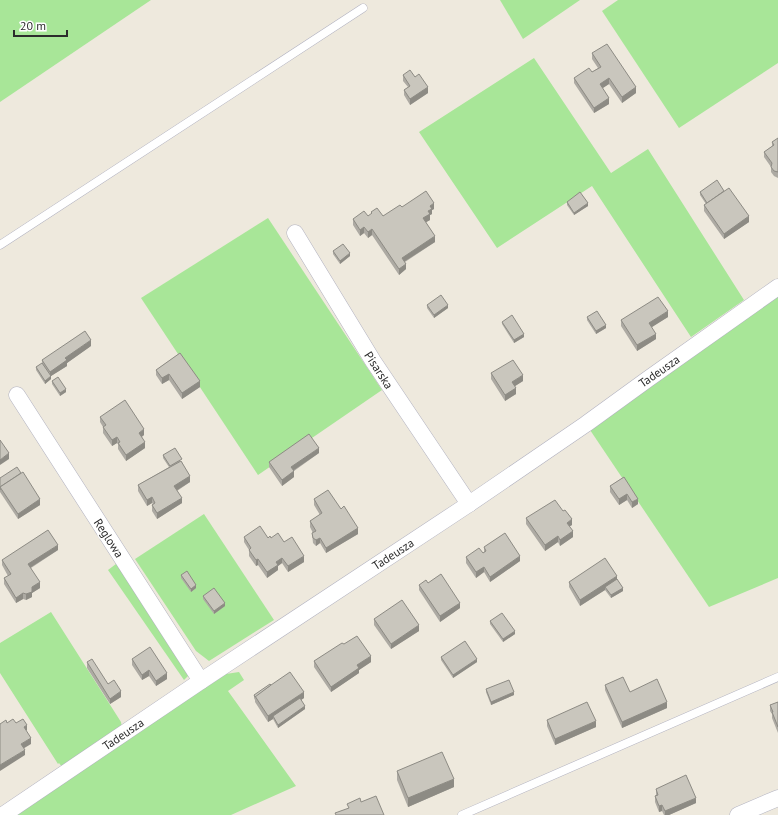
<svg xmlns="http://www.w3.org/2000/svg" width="778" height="815" font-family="'PT Sans',sans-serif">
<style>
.green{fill:#a8e698}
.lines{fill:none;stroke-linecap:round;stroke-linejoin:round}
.service-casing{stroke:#b2b2c0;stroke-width:9}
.minor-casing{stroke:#b2b2c0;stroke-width:17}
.service{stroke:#fff;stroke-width:8}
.minor{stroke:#fff;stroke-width:16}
.wall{fill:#adaaa3}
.shaded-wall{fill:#8d8b84}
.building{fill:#c9c6bd;stroke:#8d8b84}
.labels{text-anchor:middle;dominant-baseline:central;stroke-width:3;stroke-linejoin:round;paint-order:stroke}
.street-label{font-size:12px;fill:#2c2c2c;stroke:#fff}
</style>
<rect width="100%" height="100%" fill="#eee9dd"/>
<!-- green -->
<g class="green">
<polygon points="0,0 151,0 0,102"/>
<polygon points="500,0 580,0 523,39"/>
<polygon points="618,0 778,0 778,63 679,128 602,11"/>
<polygon points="534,58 611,173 648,149 744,300 691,337 592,186 497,248 419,132"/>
<polygon points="268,218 382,390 258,475 141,298"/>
<polygon points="778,287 778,578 709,607 586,424"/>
<polygon points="204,514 274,620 209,661 196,651 135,559"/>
<polygon points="120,561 186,665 188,676 184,680 108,570"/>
<polygon points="51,612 121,722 122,728 62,767 59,763 58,764 0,673 0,643"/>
<polygon points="239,672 244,680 228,691 296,786 231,815 13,815 226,674"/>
</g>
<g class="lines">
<!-- service casing -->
<g class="service-casing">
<g id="service">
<polyline points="0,245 363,8"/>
<polyline points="462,815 778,677"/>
</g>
</g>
<!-- minor casing -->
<g class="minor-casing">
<g id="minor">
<polyline points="295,233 373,361 469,504"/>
<polyline points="17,395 201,681"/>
<polyline points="3,815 201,681 469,504 586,424 648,379 778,287"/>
<polyline points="738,815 778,798"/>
</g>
</g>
<!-- service -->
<use href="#service" class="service"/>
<!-- minor -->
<use href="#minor" class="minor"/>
</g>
<!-- wall -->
<g class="wall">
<polygon points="592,53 636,93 622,103 609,84 602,88 609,104 594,113 574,83 574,78 592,72 598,68 592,59"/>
<polygon points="403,75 415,77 428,93 410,105 404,95 404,90 408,87 403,81"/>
<polygon points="778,138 778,178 774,176 771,172 771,167 764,157 764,152 772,146 772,142"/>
<polygon points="724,191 749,222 724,239 704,211 704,205 706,204 700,195 700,192"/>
<polygon points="567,202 588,206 574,215 567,205"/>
<polygon points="402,207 434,209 432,210 432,214 430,215 430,220 426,222 435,242 405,262 406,269 399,275 372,235 368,238 364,233 360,236 353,225 353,219 368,216 371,214 371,212 383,216"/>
<polygon points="333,251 350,256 340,264 333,254"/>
<polygon points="427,305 448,308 434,318 427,308"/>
<polygon points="587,317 606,328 596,334 587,320"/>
<polygon points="668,317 651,327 656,339 637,351 621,326 621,320"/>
<polygon points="502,322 524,337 514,343 502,324"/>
<polygon points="91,346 67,363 67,366 51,376 51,379 45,384 36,370 36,367 42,363 42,360"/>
<polygon points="180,353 200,387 182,399 169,380 162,384 156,375 156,370"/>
<polygon points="491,373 523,381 515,386 516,394 505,401 491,379"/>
<polygon points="52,381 66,392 60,396 52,384"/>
<polygon points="100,417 144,435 142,437 145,448 126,461 118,449 118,444 117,443 112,446 103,433 103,427 100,422"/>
<polygon points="319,453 294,471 294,477 282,486 269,467 269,462"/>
<polygon points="163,455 182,462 190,482 177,491 182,503 157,519 152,511 152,505 153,504 152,503 147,506 138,491 138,485 169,467 163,458"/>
<polygon points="624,477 638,504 632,508 627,500 619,505 610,492 610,486"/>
<polygon points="0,478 40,505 18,519 0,492"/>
<polygon points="314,499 341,509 358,534 326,553 320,543 316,546 313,543 312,533 313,533 310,527 310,521 320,515 314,505"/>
<polygon points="526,518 572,525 569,526 573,537 560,546 558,542 545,551 526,524"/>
<polygon points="244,537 271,538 284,542 304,562 288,572 282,563 278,566 278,570 267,578 258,565 256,566 249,556 249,550 244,542"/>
<polygon points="484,547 520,561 490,582 484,572 476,578 466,563 466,557 483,553 484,552"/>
<polygon points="58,550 31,568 40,588 32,593 32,597 26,600 23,599 16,603 4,584 4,578 8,576 2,565 2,560"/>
<polygon points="181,575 196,588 191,592 181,578"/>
<polygon points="617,579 623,591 611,598 605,590 580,606 569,587 569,582"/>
<polygon points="428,583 460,608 440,622 419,590 419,585"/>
<polygon points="203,596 225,606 214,614 203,599"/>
<polygon points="374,619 419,631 391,649 374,625"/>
<polygon points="490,621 515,634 503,642 490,624"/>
<polygon points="344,644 371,662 359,670 359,673 331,692 314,667 314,661"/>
<polygon points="441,657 477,662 453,678 441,660"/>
<polygon points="132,659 167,679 156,686 149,676 142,680 132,665"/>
<polygon points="87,662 108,684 121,697 110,704 87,668"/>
<polygon points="271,685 304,698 301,700 305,709 278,728 273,719 268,722 255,702 255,700 254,698 254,695"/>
<polygon points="605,685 630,692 667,708 622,728 605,690"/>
<polygon points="486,689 514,695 491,705 486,692"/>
<polygon points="778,702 778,733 772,718 772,714 770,711 770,705"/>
<polygon points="547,720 596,727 555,745 547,726"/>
<polygon points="397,771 454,787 408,807 397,780"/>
<polygon points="656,789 696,803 669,815 664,815 662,811 659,812 655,802 655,796 656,795"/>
</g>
<!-- shaded-wall -->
<g class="shaded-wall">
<polygon points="609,78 609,84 600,90 600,84"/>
<polygon points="428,87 428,93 410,105 410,99"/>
<polygon points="636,87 636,93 622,103 622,97"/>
<polygon points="609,98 609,104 594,113 594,108"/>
<polygon points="434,203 434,209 432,210 432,214 430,215 430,220 423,224 423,218 430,206"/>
<polygon points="588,203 588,206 574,215 574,213"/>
<polygon points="749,216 749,222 724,239 724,234"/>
<polygon points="364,227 364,233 360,236 360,230"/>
<polygon points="372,229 372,235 368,238 368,232"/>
<polygon points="435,236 435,242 402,263 402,258"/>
<polygon points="350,253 350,256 340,264 340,261"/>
<polygon points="406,264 406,269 399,275 399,269"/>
<polygon points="448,305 448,308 434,318 434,315"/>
<polygon points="668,311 668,317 649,329 649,323"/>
<polygon points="606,325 606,328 596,334 596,331"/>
<polygon points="524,334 524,337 514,343 514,340"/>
<polygon points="656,334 656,339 637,351 637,345"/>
<polygon points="91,340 91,346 67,363 67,366 51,376 51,379 45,384 45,381 50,377 50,372 65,358"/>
<polygon points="169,374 169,380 162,384 162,378"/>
<polygon points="523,375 523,381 512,388 512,382"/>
<polygon points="200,381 200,387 182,399 182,393"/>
<polygon points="516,388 516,394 505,401 505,395"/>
<polygon points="66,389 66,392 60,396 60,393"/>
<polygon points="144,429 144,435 139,438 139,433"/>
<polygon points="117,437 117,443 112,446 112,440"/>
<polygon points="145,442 145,448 126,461 126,455"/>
<polygon points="319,448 319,453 291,472 291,467"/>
<polygon points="9,453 9,459 0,465 0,460"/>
<polygon points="294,471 294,477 282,486 282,480"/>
<polygon points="190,476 190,482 174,492 174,486"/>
<polygon points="627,494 627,500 619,505 619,499"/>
<polygon points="152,497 152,503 147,506 147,500"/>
<polygon points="182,498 182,503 157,519 157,513"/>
<polygon points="40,499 40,505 18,519 18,514"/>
<polygon points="638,499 638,504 632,508 632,502"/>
<polygon points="572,519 572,525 567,528 567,523"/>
<polygon points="358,528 358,534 326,553 326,548"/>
<polygon points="573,531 573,537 560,546 560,540"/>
<polygon points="558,536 558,542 545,551 545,545"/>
<polygon points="320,538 320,543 316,546 316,540"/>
<polygon points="58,545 58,550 28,569 28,564"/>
<polygon points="304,556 304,562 288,572 288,566"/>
<polygon points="520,556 520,561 490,582 490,577"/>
<polygon points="282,558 282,563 278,566 278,570 267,578 267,572 276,562"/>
<polygon points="258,559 258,565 256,566 256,560"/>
<polygon points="484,567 484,572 476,578 476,572"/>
<polygon points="617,576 617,582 605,587 605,590 580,606 580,600"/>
<polygon points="40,582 40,588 32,593 32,597 26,600 26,594 32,587"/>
<polygon points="196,585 196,588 191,592 191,589"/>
<polygon points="623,588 623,591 611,598 611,595"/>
<polygon points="23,593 23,599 16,603 16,598"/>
<polygon points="225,603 225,606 214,614 214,611"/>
<polygon points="460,603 460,608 440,622 440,616"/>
<polygon points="419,625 419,631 391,649 391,644"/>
<polygon points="515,631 515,634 503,642 503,639"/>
<polygon points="371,656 371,662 359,670 359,673 331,692 331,687 357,665"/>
<polygon points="477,659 477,662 453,678 453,675"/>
<polygon points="149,670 149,676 142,680 142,675"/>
<polygon points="167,673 167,679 156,686 156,681"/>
<polygon points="121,691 121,697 110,704 110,699"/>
<polygon points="304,692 304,698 274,718 273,716 273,719 268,722 268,716"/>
<polygon points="514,692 514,695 491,705 491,702"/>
<polygon points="667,702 667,708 622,728 622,722"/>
<polygon points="305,706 305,709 278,728 278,725"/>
<polygon points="596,721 596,727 555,745 555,739"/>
<polygon points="27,725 27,730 24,732 24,727"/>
<polygon points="31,738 31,744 21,750 21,744"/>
<polygon points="25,750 25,755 0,771 0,765"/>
<polygon points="454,779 454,787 408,807 408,798"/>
<polygon points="696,798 696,803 669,815 665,815 665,811"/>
<polygon points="662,805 662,811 659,812 659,806"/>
</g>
<!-- building -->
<g class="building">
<polygon points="607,44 636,87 622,97 609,78 600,84 609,98 594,108 574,78 589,68 592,72 601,67 592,53"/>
<polygon points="410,70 415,77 419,74 428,87 410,99 404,90 410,86 403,75"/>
<polygon points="778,138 778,172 774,171 771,167 772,163 764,152 774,145 772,142"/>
<polygon points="717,180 724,191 707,203 700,192"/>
<polygon points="729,188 749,216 724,234 704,205"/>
<polygon points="426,191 434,203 430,206 432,209 428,211 430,214 423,218 435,236 402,258 406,264 399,269 372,229 368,232 364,227 360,230 353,219 364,211 368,216 372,213 371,212 377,208 383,216 400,205 402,207"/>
<polygon points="580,192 588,203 574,213 567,202"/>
<polygon points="343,244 350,253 340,261 333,251"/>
<polygon points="441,295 448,305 434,315 427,305"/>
<polygon points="658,297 668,311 649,323 656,334 637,345 621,320"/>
<polygon points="597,311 606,325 596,331 587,317"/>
<polygon points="512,315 524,334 514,340 502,322"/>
<polygon points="85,331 91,340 65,358 67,360 50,372 42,360"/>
<polygon points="180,353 200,381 182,393 169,374 162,378 156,370"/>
<polygon points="513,360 523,375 512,382 516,388 505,395 491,373"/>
<polygon points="42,363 51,376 45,381 36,367"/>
<polygon points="58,377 66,389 60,393 52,381"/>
<polygon points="125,400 144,429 139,433 145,442 126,455 118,443 120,442 117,437 112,440 103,427 106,425 100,417"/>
<polygon points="309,434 319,448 291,467 294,471 282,480 269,462"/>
<polygon points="0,440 9,453 0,460"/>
<polygon points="175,448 182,459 170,466 163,455"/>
<polygon points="181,461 190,476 174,486 182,498 157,513 152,505 155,503 152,497 147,500 138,485"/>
<polygon points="17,467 21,473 0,487 0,490 0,478"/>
<polygon points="23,472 40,499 18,514 0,487"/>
<polygon points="624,477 638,499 632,502 627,494 619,499 610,486"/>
<polygon points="328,490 341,509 344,506 358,528 326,548 320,538 316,540 313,538 312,533 316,531 310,521 322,513 314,499"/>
<polygon points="555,500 563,511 565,510 572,519 567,523 573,531 560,540 558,536 545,545 526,518"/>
<polygon points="260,526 268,538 270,536 271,538 278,533 284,542 292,537 304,556 288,566 282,558 276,562 278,565 267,572 258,559 256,560 249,550 251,548 244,537"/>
<polygon points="48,530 58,545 28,564 40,582 32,587 32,592 26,594 23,593 16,598 4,578 11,574 2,560"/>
<polygon points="505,533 520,556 490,577 484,567 476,572 466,557 479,548 483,553 486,551 484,547"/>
<polygon points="605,558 617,576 580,600 569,582"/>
<polygon points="187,571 196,585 191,589 181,575"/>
<polygon points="441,574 460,603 440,616 419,585 426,580 428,583"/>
<polygon points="617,579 623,588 611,595 605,587"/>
<polygon points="214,588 225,603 214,611 203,596"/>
<polygon points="402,600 419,625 391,644 374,619"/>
<polygon points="502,613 515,631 503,639 490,621"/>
<polygon points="357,636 371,656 357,665 359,668 331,687 314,661 342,643 344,644"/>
<polygon points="465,641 477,659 453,675 441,657"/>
<polygon points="150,647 167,673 156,681 149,670 142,675 132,659"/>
<polygon points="92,659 108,684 114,680 121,691 110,699 87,662"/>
<polygon points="290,672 304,692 268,716 255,696"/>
<polygon points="623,677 630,692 657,679 667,702 622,722 605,685"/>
<polygon points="509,680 514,692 491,702 486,689"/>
<polygon points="270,684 271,685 255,697 254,695"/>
<polygon points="300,698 305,706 278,725 273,716"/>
<polygon points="587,702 596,721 555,739 547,720"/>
<polygon points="778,702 778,727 772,712 773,712 770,705"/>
<polygon points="13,719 16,723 23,719 27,725 24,727 31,738 21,744 25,750 0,765 0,724 6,720 7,723"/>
<polygon points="442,752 454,779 408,798 397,771"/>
<polygon points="686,775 696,798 665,811 662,805 659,806 655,796 658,795 656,789"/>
<polygon points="376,796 384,815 336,815 335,813 349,808 347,804 360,798 361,802"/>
</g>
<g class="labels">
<!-- street labels -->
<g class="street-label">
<text transform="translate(379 370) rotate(57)">Pisarska</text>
<text transform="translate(659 371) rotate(-35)">Tadeusza</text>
<text transform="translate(109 538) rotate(57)">Reglowa</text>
<text transform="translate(393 554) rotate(-33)">Tadeusza</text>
<text transform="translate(123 734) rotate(-34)">Tadeusza</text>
</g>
</g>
<!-- scale -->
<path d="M14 30v6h53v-6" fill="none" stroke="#2c2c2c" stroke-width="2"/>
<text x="20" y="30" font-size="12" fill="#2c2c2c" stroke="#ffffff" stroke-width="3" paint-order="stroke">20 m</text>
</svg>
